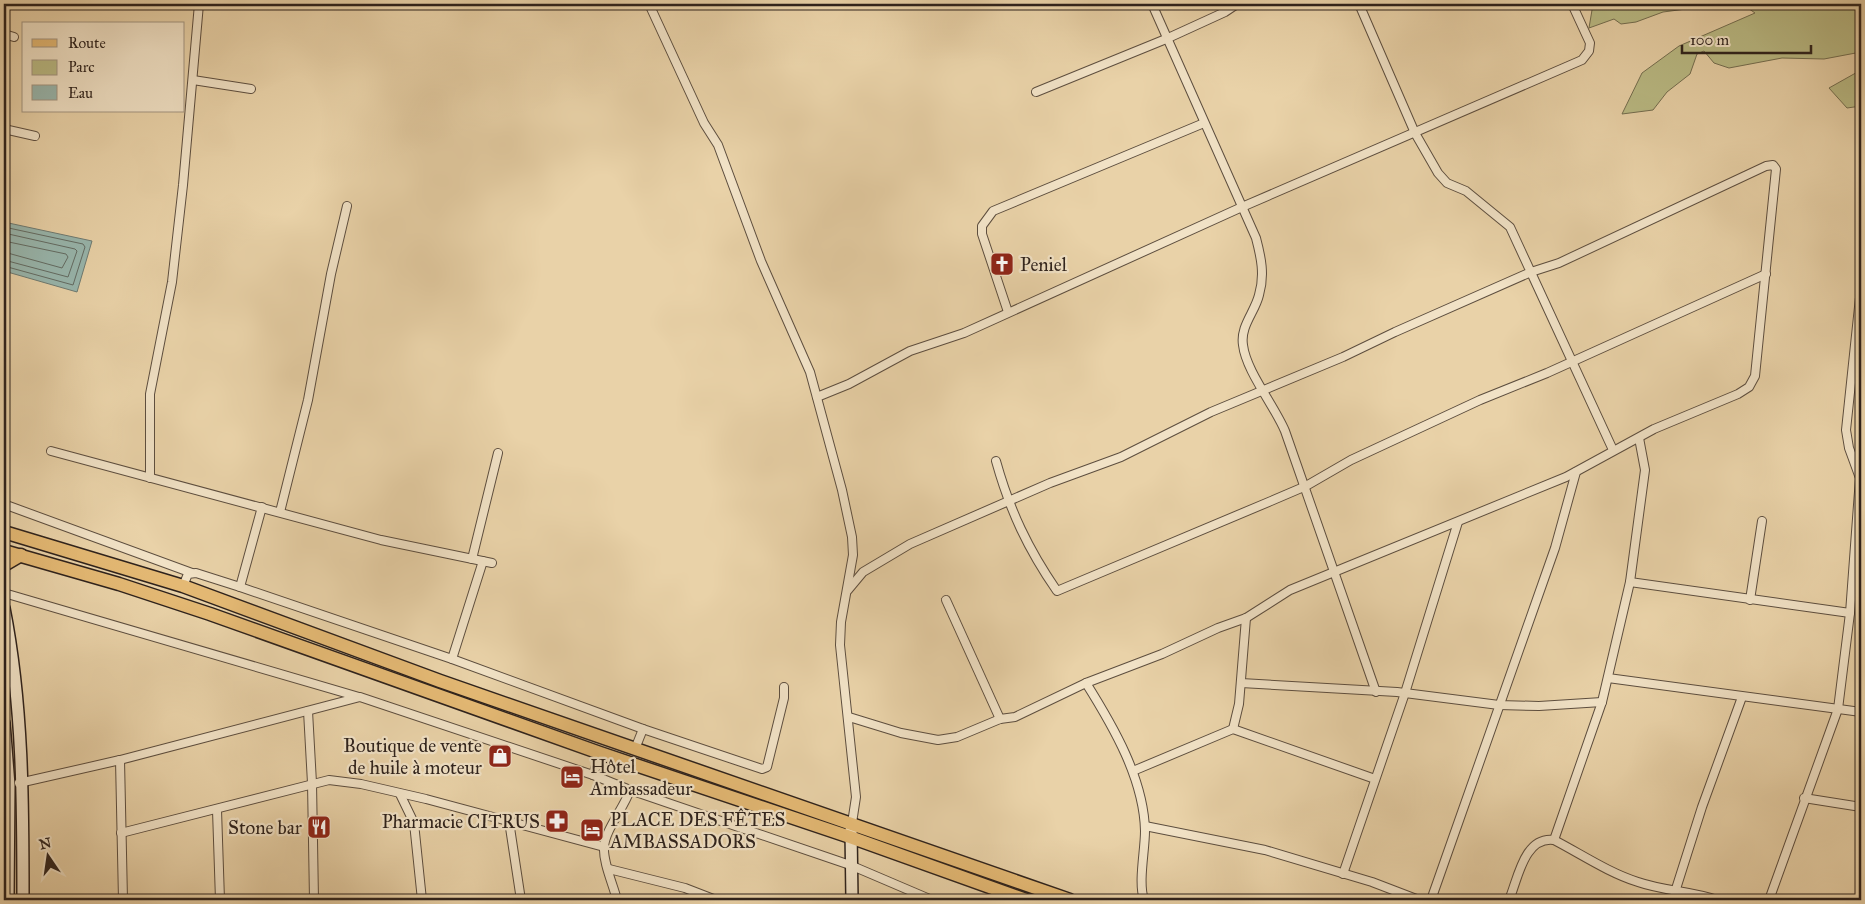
<svg xmlns="http://www.w3.org/2000/svg" width="1865" height="904" font-family="'IM FELL Great Primer',serif">
<style>
.green{fill:#babb85;stroke:#746e50}
.water{fill:#98b6ad;stroke:#6e7b73}
.lines{fill:none;stroke-linecap:round;stroke-linejoin:round}
.shore{stroke:#636c64;stroke-width:1}
.street-casing{stroke:#5d4e3f;stroke-width:10}
.secondary-casing{stroke:#2e221c;stroke-width:14}
.primary-casing{stroke:#2e221c;stroke-width:15}
.street{stroke:#f1e2c6;stroke-width:8}
.secondary{stroke:#f1e2c6;stroke-width:11}
.primary{stroke:#e4b974;stroke-width:12}
.labels{text-anchor:middle;dominant-baseline:central;stroke-width:4.5;stroke-linejoin:round;paint-order:stroke}
.poi-label{font-size:19px;fill:#2e221c;stroke:#f1e2c6;text-anchor:start}
</style>
<rect width="100%" height="100%" fill="#e9d2a8"/>
<filter id="stains"><feTurbulence type="fractalNoise" baseFrequency=".004" numOctaves="4"/><feColorMatrix values="0 0 0 0 .2 0 0 0 0 .09 0 0 0 0 .02 0 0 0 .5 -.17"/></filter>
<radialGradient id="worn" r=".72"><stop offset=".6" stop-color="#630" stop-opacity="0"/><stop offset="1" stop-color="#630" stop-opacity=".3"/></radialGradient>
<!-- green -->
<g class="green">
<polygon points="1593,4 1724,4 1663,12 1636,22 1621,24 1614,19 1589,28"/>
<polygon points="1742,4 1861,4 1861,52 1824,59 1782,58 1729,68 1714,63 1704,51 1697,54 1690,74 1667,92 1653,110 1622,114 1642,73 1679,46 1755,13"/>
<polygon points="1861,70 1861,106 1847,108 1829,88"/>
</g>
<!-- water -->
<polygon class="water" points="4,222 92,241 77,292 4,271"/>
<g class="lines">
<!-- shore -->
<g class="shore">
<polyline points="4,227 83,244 85,247 73,285 4,266"/>
<polyline points="4,233 75,249 77,251 68,277 4,260"/>
<polyline points="4,241 66,254 68,257 62,268 4,252"/>
</g>
<!-- street casing -->
<g class="street-casing">
<g id="street">
<polyline points="649,4 704,123 718,145 761,261 810,372 842,490 852,537 853,555 841,622 840,645 856,797 852,823"/>
<path d="M1152 4 1256 238C1261 257 1265 275 1259 295 1255 312 1240 326 1243 345 1246 371 1274 405 1285 431L1376 692"/>
<polyline points="1359,4 1415,133 1438,173 1447,183 1466,191 1510,227 1613,450"/>
<polyline points="4,34 14,37"/>
<polyline points="193,80 251,89"/>
<polyline points="1036,92 1166,39 1225,12 1237,4"/>
<polyline points="4,129 35,136"/>
<polyline points="1008,312 982,234 982,226 993,211 1204,123"/>
<polyline points="817,397 849,384 910,351 964,333 1242,207 1582,60 1589,51 1590,43 1572,4"/>
<polyline points="51,451 381,540 492,563"/>
<path d="M996 461C1010 511 1028 549 1057 591L1271 501 1306 486 1351 460 1480 400 1547 373 1766 274"/>
<polyline points="150,478 150,394 172,282 183,185 199,4"/>
<polyline points="9,506 192,573"/>
<polyline points="280,512 308,400 331,274 347,206"/>
<polyline points="472,559 498,453"/>
<polyline points="1630,582 1850,613"/>
<polyline points="183,586 188,574 196,573 240,587 262,507"/>
<polyline points="240,587 452,659 483,561"/>
<polyline points="848,590 863,572 910,544 1050,483 1121,457 1211,412 1343,357 1395,332 1531,272 1559,263 1766,166 1773,165 1776,169 1755,376 1749,387 1738,394 1654,429 1566,477 1290,590 1246,618 1218,628 1162,654 1086,683 1015,717 1000,719 957,737 938,740 901,733 849,717"/>
<polyline points="4,593 359,697"/>
<polyline points="946,600 1000,719"/>
<polyline points="1750,600 1762,521"/>
<polyline points="452,659 643,729 762,769 767,767 784,698 784,687"/>
<polyline points="1608,678 1861,712"/>
<path d="M1086 683C1113 726 1144 779 1145 831 1145 851 1138 882 1144 900"/>
<polyline points="1241,683 1397,692 1499,705 1539,706 1602,702"/>
<polyline points="308,711 312,783 314,900"/>
<polyline points="1233,729 1239,704 1246,618"/>
<polyline points="635,749 643,729"/>
<path d="M600 753 593 775 630 790C624 808 605 830 604 847 603 863 613 884 617 900"/>
<polyline points="120,760 123,900"/>
<polyline points="1133,771 1233,729 1375,779"/>
<polyline points="19,783 120,760 360,697 593,775"/>
<polyline points="630,790 850,865 932,900"/>
<polyline points="400,794 414,823 422,900"/>
<polyline points="1804,798 1861,807"/>
<polyline points="217,810 220,900"/>
<polyline points="509,821 521,900"/>
<polyline points="1145,826 1265,850 1372,882 1419,900"/>
<polyline points="121,833 329,780 361,784 426,799 604,847"/>
<polyline points="1554,840 1602,702 1630,582 1645,470 1639,438"/>
<polyline points="609,869 685,888 716,900"/>
<polyline points="1343,874 1405,693 1458,522"/>
<polyline points="1675,892 1702,807 1742,697"/>
<polyline points="1431,900 1555,548 1576,472"/>
<path d="M1509 900C1518 879 1524 836 1554 840 1581 854 1609 873 1638 882 1664 891 1691 891 1717 900"/>
<polyline points="1769,900 1838,709 1850,613 1860,478 1849,448 1846,430 1861,288"/>
</g>
</g>
<!-- secondary casing -->
<g class="secondary-casing">
<g id="secondary">
<path d="M4 608C23 704 23 803 23 900"/>
<polyline points="4,723 9,785 8,900"/>
<polyline points="851,830 852,900"/>
</g>
</g>
<!-- primary casing -->
<g class="primary-casing">
<g id="primary">
<polyline points="4,532 183,586 440,681 1070,900"/>
<polyline points="4,551 119,584 210,614 600,753 850,837 1026,900"/>
<polyline points="4,565 21,555"/>
</g>
</g>
<!-- street -->
<use href="#street" class="street"/>
<!-- secondary -->
<use href="#secondary" class="secondary"/>
<!-- primary -->
<use href="#primary" class="primary"/>
</g>
<!-- icons -->
<defs>
<g id="church-square" transform="scale(1.25)"><rect x="-9" y="-9" width="18" height="18" rx="4" fill="#8f2418" stroke="#f1e2c6"/><path d="M-1.2-6h2.4v3.5h3.3v2.4h-3.3V6h-2.4V-.1h-3.3v-2.4h3.3Z" fill="#fff"/></g>
<g id="shop-square" transform="scale(1.25)"><rect x="-9" y="-9" width="18" height="18" rx="4" fill="#8f2418" stroke="#f1e2c6"/><path d="M-5-2.5h2.3a2.7 3.5 0 0 1 5.4 0H5L5.5 6h-11ZM-1.5-2.5h3a1.5 2.3 0 0 0-3 0Z" fill="#fff"/></g>
<g id="hotel-square" transform="scale(1.25)"><rect x="-9" y="-9" width="18" height="18" rx="4" fill="#8f2418" stroke="#f1e2c6"/><path d="M-6-4.5h1.5V1H6V5H4.5V3h-9V5H-6ZM-4 0a1.8 1.8 0 1 1 3.6 0ZM.5 0V-2.5h3Q6-2.5 6 0Z" fill="#fff"/></g>
<g id="pharmacy-square" transform="scale(1.25)"><rect x="-9" y="-9" width="18" height="18" rx="4" fill="#8f2418" stroke="#f1e2c6"/><path d="M-2-6h4v4h4v4h-4v4h-4v-4h-4v-4h4Z" fill="#fff"/></g>
<g id="restaurant-square" transform="scale(1.25)"><rect x="-9" y="-9" width="18" height="18" rx="4" fill="#8f2418" stroke="#f1e2c6"/><path d="M-5-6h1v4h1v-4h1v4h1v-4h1v5L-1.5 .5V6h-2V.5L-5-1ZM5-6V6H3V1.5H1.5Q1.5-4 5-6Z" fill="#fff"/></g>
</defs>
<g fill-rule="evenodd">
<use href="#church-square" x="1002" y="264"/>
<use href="#shop-square" x="500" y="756"/>
<use href="#hotel-square" x="572" y="777"/>
<use href="#pharmacy-square" x="557" y="821"/>
<use href="#restaurant-square" x="319" y="827"/>
<use href="#hotel-square" x="592" y="830"/>
</g>
<g class="labels">
<!-- poi labels -->
<g class="poi-label">
<text x="1020" y="264">Peniel</text>
<text x="482" y="745" text-anchor="end">Boutique de vente<tspan x="482" dy="22">de huile à moteur</tspan></text>
<text x="590" y="766">Hôtel<tspan x="590" dy="22">Ambassadeur</tspan></text>
<text x="610" y="819">PLACE DES FÊTES<tspan x="610" dy="22">AMBASSADORS</tspan></text>
<text x="540" y="821" text-anchor="end">Pharmacie CITRUS</text>
<text x="302" y="827" text-anchor="end">Stone bar</text>
</g>
</g>
<!-- margin -->
<rect width="1865" height="904" fill="none" stroke="#e9d2a8" stroke-width="20"/>
<rect x="5" y="5" width="1855" height="894" fill="none" stroke="#2e221c" stroke-width="2.5"/>
<rect x="10" y="10" width="1845" height="884" fill="none" stroke="#2e221c"/>
<!-- legend -->
<rect x="22" y="22" width="162" height="90" fill="#f1e2c6" stroke="#a39582"/>
<rect x="32" y="39" width="25" height="8" fill="#e4b974" stroke="#a39582"/>
<text x="68" y="48" font-size="15" fill="#2e221c">Route</text>
<rect x="32" y="60" width="25" height="15" fill="#babb85" stroke="#a39582"/>
<text x="68" y="72" font-size="15" fill="#2e221c">Parc</text>
<rect x="32" y="85" width="25" height="15" fill="#98b6ad" stroke="#a39582"/>
<text x="68" y="98" font-size="15" fill="#2e221c">Eau</text>
<!-- north arrow -->
<g transform="translate(48 856) rotate(347)" stroke="#f1e2c6" stroke-width="4" paint-order="stroke">
<path d="M0-4L9 19L0 12L-9 19Z" fill="#2e221c"/>
<text y="-8" font-size="14" font-weight="bold" text-anchor="middle" fill="#2e221c">N</text>
</g>
<!-- scale -->
<path d="M1682 45v8h129v-8" fill="none" stroke="#2e221c" stroke-width="2.5"/>
<text x="1690" y="45" font-size="15" fill="#2e221c" stroke="#f1e2c6" stroke-width="4" paint-order="stroke">100 m</text>
<rect width="100%" height="100%" filter="url(#stains)"/>
<rect width="100%" height="100%" fill="url(#worn)"/>
</svg>
